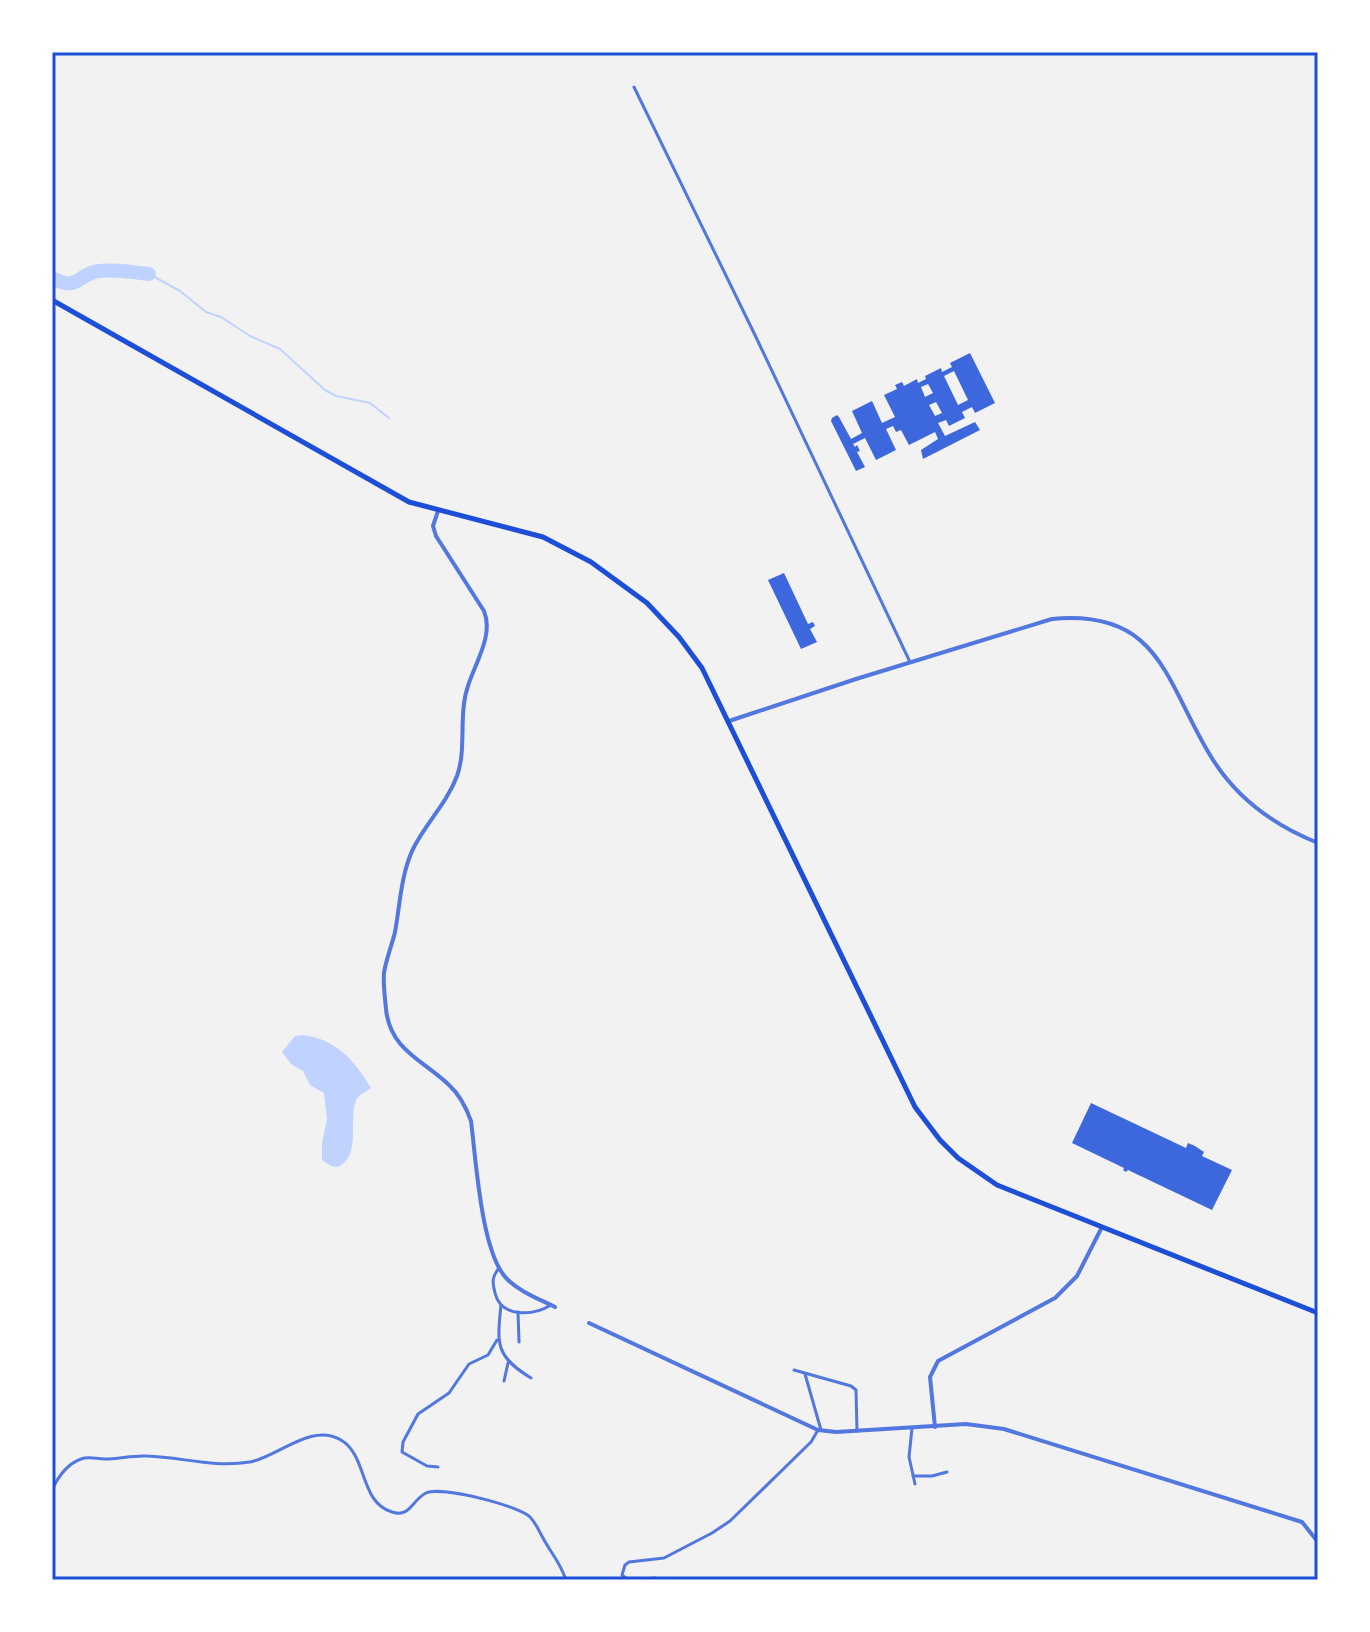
<svg xmlns="http://www.w3.org/2000/svg" width="1370" height="1632" font-family="Helvetica,sans-serif">
<style>
.water{fill:#bfd3fe}
.lines{fill:none;stroke-linecap:round;stroke-linejoin:round}
.stream{stroke:#bfd3fe;stroke-width:2}
.river{stroke:#bfd3fe;stroke-width:14}
.building{fill:#3d67dc;fill-rule:evenodd}
.minor{stroke:#5277de;stroke-width:3}
.tertiary{stroke:#5277de;stroke-width:4}
.primary{stroke:#1d4ed8;stroke-width:5}
.neatline{fill:none;stroke:#1d4ed8;stroke-width:3}
</style>
<rect width="100%" height="100%" fill="#f2f2f2"/>
<!-- water -->
<path class="water" d="M303 1035C336 1039 354 1060 371 1088 366 1092 359 1094 356 1100 348 1120 362 1155 338 1167L331 1166 322 1160V1143L327 1119 324 1093 310 1085 303 1071 291 1064 282 1052 295 1036Z"/>
<g class="lines">
<!-- stream -->
<polyline class="stream" points="149,274 180,291 206,312 221,317 250,336 280,349 325,390 336,396 370,403 389,418"/>
<!-- river -->
<path class="river" d="M52 278C79 292 76 275 98 271 113 269 134 272 149 274"/>
</g>
<!-- building -->
<g class="building">
<path d="M970 353 995 403 975 413 972 407 962 412 965 418 949 426 946 420 938 423 945 436 975 422 980 430 923 459 921 450 938 439 935 432 909 445 901 430 896 432 893 426 886 429 896 450 876 460 865 438 853 444 855 447 857 445 860 451 857 452 865 467 856 471 831 421 832 418 837 415 839 417 851 439 862 433 852 411 872 401 882 423 895 417 884 395 897 389 895 385 902 382 904 386 917 379 918 383 926 379 925 376 941 368 942 372 952 367 950 363ZM954 371 968 400 958 405 944 376ZM928 384 933 393 925 397 921 387ZM936 402 942 413 935 416 929 405Z"/>
<polygon points="784,573 808,624 813,622 815,626 810,629 817,642 801,649 768,580"/>
<polygon points="1091,1103 1186,1148 1188,1143 1195,1146 1204,1152 1202,1156 1232,1170 1212,1210 1128,1170 1126,1172 1123,1170 1124,1168 1072,1143"/>
</g>
<g class="lines">
<!-- minor -->
<g class="minor">
<polyline points="634,87 754,333 910,662"/>
<path d="M499 1268C492 1277 492 1282 495 1293 501 1318 533 1316 551 1305"/>
<path d="M501 1305C497 1344 495 1356 531 1378"/>
<polyline points="518,1312 519,1342"/>
<polyline points="794,1370 851,1386 856,1390 857,1431"/>
<polyline points="805,1374 821,1430"/>
<polyline points="504,1381 508,1363"/>
<polyline points="912,1428 909,1457 915,1484"/>
<polyline points="52,1442 52,1462"/>
<polyline points="438,1467 427,1466 402,1452 403,1442 418,1414 449,1393 469,1364 488,1355 497,1340"/>
<polyline points="913,1476 932,1476 947,1472"/>
<path d="M52 1490C58 1477 67 1464 81 1459 88 1456 96 1459 105 1459 119 1459 133 1455 147 1456 182 1457 213 1468 250 1462 278 1457 311 1422 341 1440 368 1456 359 1502 392 1512 410 1518 412 1500 426 1493 441 1486 517 1505 530 1517 536 1523 539 1531 543 1538 552 1555 559 1560 566 1580"/>
<polyline points="637,1580 627,1579 622,1575 625,1565 629,1562 664,1558 712,1533 730,1521 811,1442 818,1430"/>
<polyline points="640,1580 654,1578 662,1580"/>
</g>
<!-- tertiary -->
<g class="tertiary">
<path d="M438 511 433 526 436 536 484 611C494 635 475 663 468 686 458 715 467 748 457 776 447 803 426 823 413 849 401 874 400 905 395 932 392 945 386 959 384 973 383 984 385 998 386 1009 390 1050 423 1060 449 1085 460 1095 466 1107 471 1121 476 1159 481 1253 507 1279 520 1292 539 1299 555 1307"/>
<path d="M729 721 856 679 1052 619C1160 609 1165 681 1210 755 1235 797 1273 825 1318 843"/>
<polyline points="589,1323 818,1430 836,1432 966,1424 1004,1429 1302,1522 1318,1542"/>
<polyline points="935,1427 930,1377 938,1361 1055,1298 1077,1276 1102,1227"/>
</g>
<!-- primary -->
<polyline class="primary" points="52,300 409,502 543,537 591,562 647,603 679,637 702,668 915,1107 940,1140 958,1158 997,1185 1318,1313"/>
</g>
<!-- border -->
<rect width="1370" height="1632" fill="none" stroke="#ffffff" stroke-width="108"/>
<rect x="54" y="54" width="1262" height="1524" class="neatline"/>
</svg>
